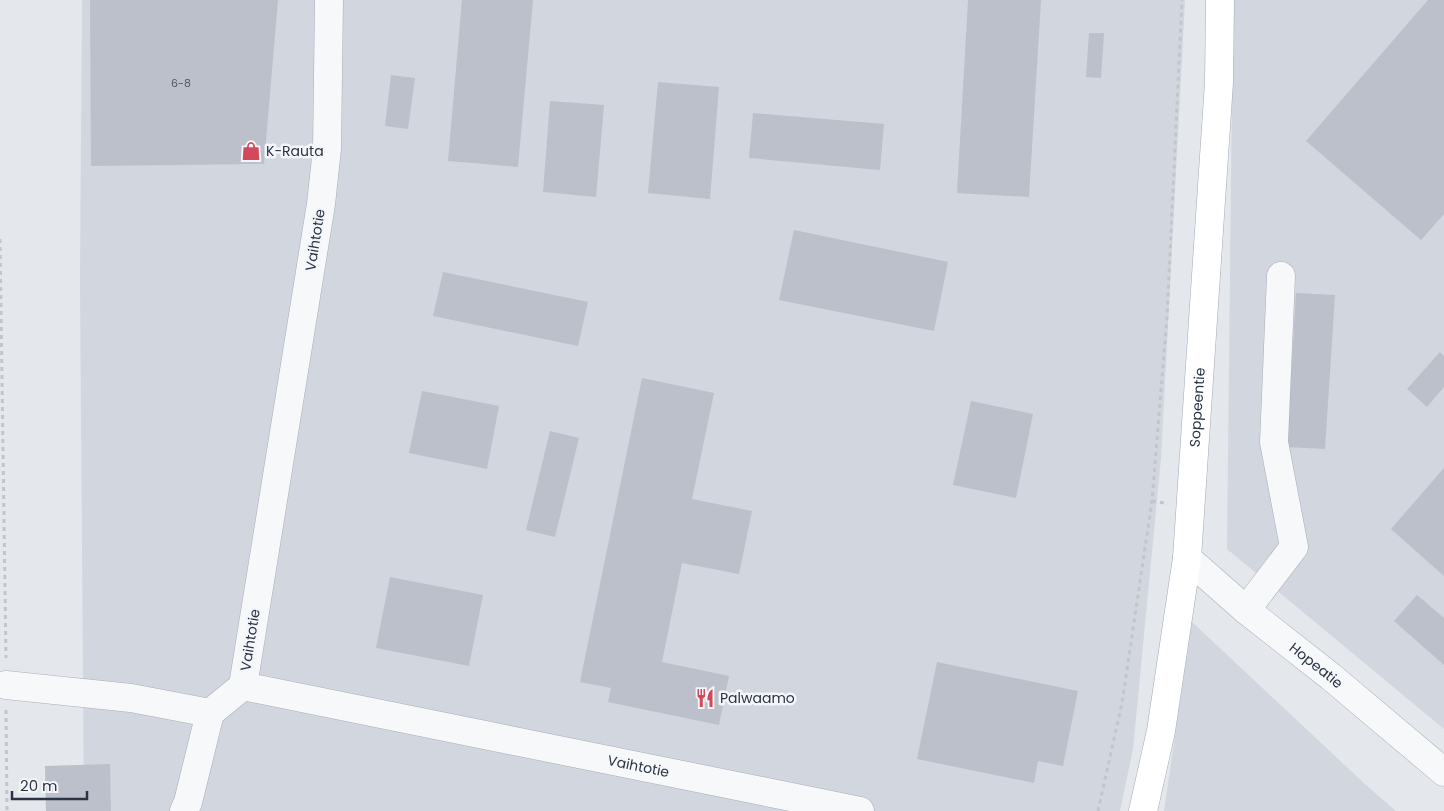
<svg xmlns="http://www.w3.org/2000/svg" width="1444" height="811" font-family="Poppins,sans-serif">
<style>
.built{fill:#d2d6de}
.building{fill:#bbc0ca}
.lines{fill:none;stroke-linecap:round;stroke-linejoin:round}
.minor-casing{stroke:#a9aeb7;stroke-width:29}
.major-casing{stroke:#a3abb8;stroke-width:29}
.path{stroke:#c2c5cb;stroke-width:3;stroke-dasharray:4 4;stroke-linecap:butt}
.minor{stroke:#f7f8fa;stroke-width:28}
.major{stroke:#fff;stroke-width:28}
.labels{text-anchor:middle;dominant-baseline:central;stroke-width:5;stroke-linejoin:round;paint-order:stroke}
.number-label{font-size:11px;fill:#4f5766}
.poi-label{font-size:14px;fill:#2b3445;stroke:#f4f6f9;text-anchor:start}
.street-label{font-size:14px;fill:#2b3445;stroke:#f4f6f9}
</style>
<rect width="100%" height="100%" fill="#e4e7ec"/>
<!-- built -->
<g class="built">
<polygon points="82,0 1185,0 1161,458 1133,749 1120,811 84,811 80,281"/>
<polygon points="1233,0 1444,0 1444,729 1227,549"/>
<polygon points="1192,622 1366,785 1396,811 1164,811"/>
</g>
<!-- building -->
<g class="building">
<polygon points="90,0 278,0 264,164 91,166"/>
<polygon points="462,0 533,0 518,167 448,161"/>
<polygon points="968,0 1041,0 1029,197 957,193"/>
<polygon points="1428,0 1444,0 1444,214 1421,240 1306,141"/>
<polygon points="1089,33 1104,33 1101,78 1086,77"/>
<polygon points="391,75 415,78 408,129 385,126"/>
<polygon points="658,82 719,87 710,199 648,193"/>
<polygon points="550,101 604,105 596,197 543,192"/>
<polygon points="753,113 884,124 880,170 749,158"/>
<polygon points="794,230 948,262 934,331 779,300"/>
<polygon points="443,272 588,302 578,346 433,316"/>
<polygon points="1296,293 1335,295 1325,449 1287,447"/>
<polygon points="1440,352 1444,356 1444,387 1427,407 1407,389"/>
<polygon points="642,378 714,393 692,499 752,511 739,574 682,563 662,662 729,676 719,725 608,702 611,688 580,682"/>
<polygon points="422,391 499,406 487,469 409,453"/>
<polygon points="971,401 1033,414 1016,498 953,485"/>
<polygon points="550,431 579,438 555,537 526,530"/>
<polygon points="1444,468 1444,576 1391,529"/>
<polygon points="390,577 483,595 469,666 376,648"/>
<polygon points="1417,595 1444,618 1444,665 1394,621"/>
<polygon points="937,662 1078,691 1063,766 1038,761 1034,783 917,759"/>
<polygon points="110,764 111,811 46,811 45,766"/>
</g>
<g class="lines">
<!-- minor casing -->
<g class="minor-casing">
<g id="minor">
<path id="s1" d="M329 0 327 149 321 204 243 686 860 811"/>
<path id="s2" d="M1187 558 1246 610 1330 676 1444 772"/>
<polyline points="1246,610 1294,547 1274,442 1281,276"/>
<polyline points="6,685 131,698 210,713"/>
<polyline points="184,811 188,802 210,713 243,686"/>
</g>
</g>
<!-- major casing -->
<g class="major-casing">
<g id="major">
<path id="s3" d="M1143 811 1161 731 1187 558 1219 82 1220 0"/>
</g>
</g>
<!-- path -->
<g class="path">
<polyline points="0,239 6,658"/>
<polyline points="1152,501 1164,503"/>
<polyline points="6,710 7,811"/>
<polyline points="1098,811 1122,703 1152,501 1167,317 1182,0"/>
</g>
<!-- minor -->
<use href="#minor" class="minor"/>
<!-- major -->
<use href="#major" class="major"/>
</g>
<!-- icons -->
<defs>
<g id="shop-bare" transform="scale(1.5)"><path d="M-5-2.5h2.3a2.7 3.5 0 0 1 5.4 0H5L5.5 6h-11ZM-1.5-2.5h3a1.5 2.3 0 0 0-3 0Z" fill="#d1495b" stroke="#f4f6f9" stroke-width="2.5" paint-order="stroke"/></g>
<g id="restaurant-bare" transform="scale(1.5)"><path d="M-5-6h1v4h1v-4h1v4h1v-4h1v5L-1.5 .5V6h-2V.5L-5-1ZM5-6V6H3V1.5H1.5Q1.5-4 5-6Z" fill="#d1495b" stroke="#f4f6f9" stroke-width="2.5" paint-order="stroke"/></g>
</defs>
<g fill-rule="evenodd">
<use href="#shop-bare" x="251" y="151"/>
<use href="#restaurant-bare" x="705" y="698"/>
</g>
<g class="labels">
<!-- number labels -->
<g class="number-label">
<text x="181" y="83">6-8</text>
</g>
<!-- poi labels -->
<g class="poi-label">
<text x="266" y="151">K-Rauta</text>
<text x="720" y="698">Palwaamo</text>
</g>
<!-- street labels -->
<g class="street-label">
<text transform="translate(315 240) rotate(-81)">Vaihtotie</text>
<text stroke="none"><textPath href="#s3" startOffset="408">Soppeentie</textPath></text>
<text transform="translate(250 640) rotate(-81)">Vaihtotie</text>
<text stroke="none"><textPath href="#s2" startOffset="168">Hopeatie</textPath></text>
<text stroke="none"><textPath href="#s1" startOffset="1096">Vaihtotie</textPath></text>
</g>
</g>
<!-- scale -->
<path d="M12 791v8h75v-8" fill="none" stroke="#2b3445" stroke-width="2.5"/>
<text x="20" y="791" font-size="15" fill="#2b3445" stroke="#f4f6f9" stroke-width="4" paint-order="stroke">20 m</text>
</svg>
